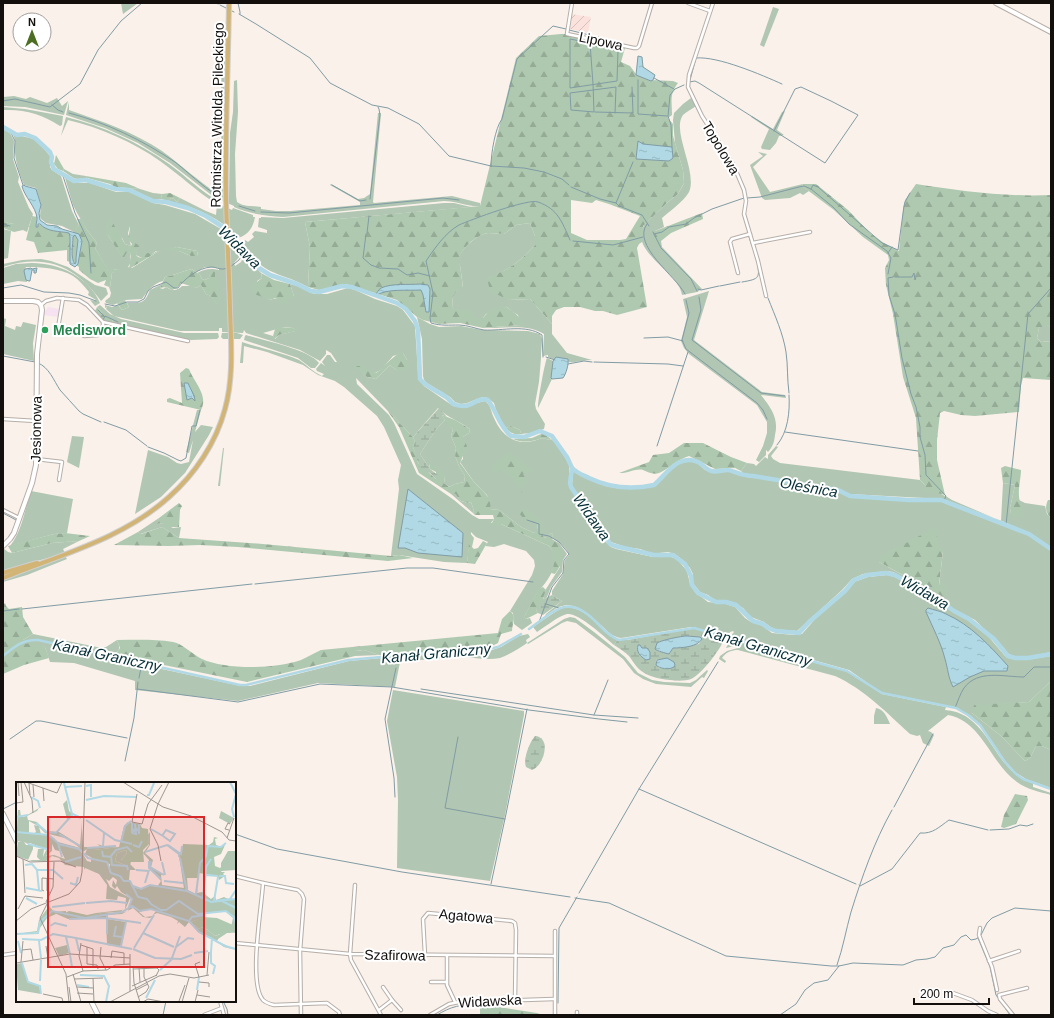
<svg xmlns="http://www.w3.org/2000/svg" width="1054" height="1018" font-family="Helvetica,sans-serif">
<style>
.commercial{fill:#f6e2f1}
.industrial{fill:url(#industrial-furrows)}
.grass{fill:#b1c6b3;fill-rule:evenodd}
.forest{fill:url(#forest-firs);fill-rule:evenodd}
.wetland{fill:url(#wetland-marsh);fill-rule:evenodd}
.water{fill:url(#water-ripples);stroke:#819ca4;fill-rule:evenodd}
.lines{fill:none;stroke-linecap:round;stroke-linejoin:round}
.stream{stroke:#819ca4;stroke-width:1}
.canal{stroke:#b0d9e5;stroke-width:2.5}
.river{stroke:#b0d9e5;stroke-width:4.5}
.street-casing{stroke:#b6aea8;stroke-width:4.5}
.secondary-casing{stroke:#b6aea8;stroke-width:6}
.primary-casing{stroke:#d0cfcf;stroke-width:6}
.street{stroke:#fff;stroke-width:2.5}
.secondary{stroke:#fff;stroke-width:4}
.primary{stroke:#d2b475;stroke-width:4}
.leisure-dot{fill:#2e9e5b;stroke:#fff;stroke-width:1.5}
.labels{text-anchor:middle;dominant-baseline:central;stroke-width:4;stroke-linejoin:round;paint-order:stroke}
.street-label{font-size:14px;fill:#120f0d;stroke:#fff}
.leisure-label{font-size:14px;font-weight:bold;fill:#27864d;stroke:#fff;text-anchor:start}
.water-label{font-size:15px;font-style:italic;fill:#062f38;stroke:#fff}
.inset-river{fill:none;stroke:#b0d9e5;stroke-width:2}
.inset-road{fill:none;stroke:#9d9792;stroke-width:1}
.view{fill:#d62828;fill-opacity:0.15;stroke:#d62828;stroke-width:2}
.inset-edge{fill:none;stroke:#120f0d;stroke-width:2}
</style>
<defs>
<pattern id="industrial-furrows" width="10" height="10" patternUnits="userSpaceOnUse"><rect width="10" height="10" fill="#fce2dc"/><path d="M-1 1l2-2M0 10L10 0M9 11l2-2" fill="none" stroke="#d7c1bc"/></pattern>
<pattern id="forest-firs" width="22" height="20" patternUnits="userSpaceOnUse"><rect width="22" height="20" fill="#aec9b0"/><path d="M5 1l3.5 6h-7zM16 11l3.5 6h-7z" fill="#95ab96"/></pattern>
<pattern id="wetland-marsh" width="20" height="14" patternUnits="userSpaceOnUse"><rect width="20" height="14" fill="#b1c6b3"/><path d="M1 5h8M5 5V1M11 12h8M15 12V8" fill="none" stroke="#97a999"/></pattern>
<pattern id="water-ripples" width="26" height="14" patternUnits="userSpaceOnUse"><rect width="26" height="14" fill="#b0d9e5"/><path d="M2 4q2-2 4 0t4 0M15 11q2-2 4 0t4 0" fill="none" stroke="#96b9c3"/></pattern>
</defs>
<rect width="100%" height="100%" fill="#faf1eb"/>
<!-- commercial -->
<polygon class="commercial" points="48,307 60,309 59,317 43,315"/>
<!-- industrial -->
<polygon class="industrial" points="571,14 591,17 588,33 570,29 572,20 571,20"/>
<!-- grass -->
<g class="grass">
<polygon points="121,3 138,3 123,14"/>
<polygon points="773,7 779,9 764,47 760,45"/>
<path d="M222 32H226L224 199 229 198 230 133 233 112 234 81 237 80 238 112 235 154 236 196 237 202C246 208 252 205 261 207V209L276 211H290L360 205V202L330 185 331 184 358 199 364 198 370 194 378 113H381L373 202 374 203 452 196 480 203V206C468 207 456 201 444 201L283 217C266 216 250 214 234 207V206L214 197 170 163 138 143 105 128 66 115 69 102V110C101 121 134 132 162 151 181 165 198 181 218 194L222 126 221 109Z"/>
<polygon points="14,96 26,99 30,97 47,103 57,98 62,106 68,101 64,115 25,107 3,106 3,97"/>
<path d="M691 98 696 106C692 109 686 112 683 115 671 131 698 172 689 192 683 202 671 210 662 218L664 227 655 231 660 248 662 247 702 289 697 292 682 295C679 270 623 250 647 221H648L668 202 678 194 682 187 684 183 683 170 675 143 673 120 674 113 683 104Z"/>
<path d="M3 107 25 109 63 116 62 125 60 126C42 114 25 109 3 110Z"/>
<polygon points="785,111 777,130 784,135 779,136 776,143 770,150 762,149 761,147 769,129 751,117 752,116 773,129 782,112"/>
<path d="M66 117C103 126 138 142 169 164 186 176 201 192 220 202L219 204 232 210 233 208 253 215V217H255C253 228 248 235 238 238 227 224 207 213 190 207 183 205 176 204 169 201L171 198 174 199 177 202 180 198 206 211 216 215 217 204C197 192 180 175 160 161 133 142 101 128 68 120L61 136Z"/>
<polygon points="3,129 10,133 14,141 13,159 19,177 18,182 29,208 33,214 27,232 23,230 14,232 14,224 3,222"/>
<path d="M13 134 34 139 38 142 50 156V167L52 170 61 176 72 211 79 225 74 232 62 226 46 223 41 219 40 216 41 204 36 188 24 185C20 175 16 164 15 153 14 144 17 144 13 134Z"/>
<polygon points="758,152 767,154 753,167 770,192 803,184 802,186 809,191 803,195 800,193 790,198 765,200 762,198 750,165 763,156"/>
<path d="M64 169 73 174 86 176 87 178C72 180 76 179 63 171Z"/>
<path d="M65 178 74 183H90L116 192H131L153 203 165 205 195 214 221 229 233 243 231 244 236 249 237 248 241 252V255L234 263 235 266 241 262 244 255 261 273 262 278 257 281 259 296H265L270 300C277 297 286 298 294 296L290 284 299 286 311 293 316 294H327L348 288 355 290 375 299 397 306 403 310 415 326 418 373 420 381 424 386 453 406 466 408 477 403 485 401C491 405 491 412 494 418 503 439 520 448 542 438L550 440 551 439 555 442 569 464 570 488 582 506 600 529 605 541 611 547 616 549 653 557H660L668 556 677 559 687 571 690 584 695 592 708 602 726 604 735 607 745 618 751 622 761 625 772 633 794 635 802 634 816 618 848 590 854 582 868 577 887 575 895 577 917 590 923 595 938 602 953 612 965 618 988 636 1005 656 1013 659 1025 660 1051 656V681L1029 702 1004 704 972 713 1001 736 1025 761 1030 758 1036 746H1042L1051 750V788L1026 779 1015 772 1005 761 980 724 971 716 957 708 882 693 849 670 730 637 734 632 733 631 730 632 728 636 691 627 621 638C613 637 608 632 603 627 591 616 576 600 559 607 554 609 550 613 545 616L546 614 562 601 552 595V591L563 574 565 560 569 555C566 547 559 542 552 538L553 534 551 533 545 538 543 536 538 523 537 531 534 533 521 527 499 510 490 509 487 495 474 482 460 462 463 459V437L469 433 470 429C459 421 448 418 438 408L413 437 356 378 357 384 389 415 394 423 417 474 454 500 472 515 479 519H494L491 523 501 524 549 546C550 548 552 549 553 551 560 562 548 582 539 590L524 617 526 619 530 618 532 623 522 630 514 624 513 613 510 611 532 575 535 566 534 560 526 551 510 546 504 544 494 547 485 546 488 542 476 537 471 532 467 563 444 562 399 555 391 556 399 489 398 480 401 465 384 427 377 416 344 387 335 381 318 375 303 365 267 352 244 346 243 363H240L242 342C260 348 281 352 299 360 307 365 313 372 322 376L324 374 317 371 316 369 321 363 325 366 322 362 327 355H330L335 362H337L331 353 326 350V354L320 361 300 350 246 333 244 330 243 333 222 332V328H219V331H180L114 316 106 309 107 307 105 308V305L112 307 118 305 122 310 129 307 127 303C141 302 144 305 150 290L162 284 160 288 163 289 166 287C172 291 177 291 182 286H192L196 288 201 285 206 294C213 296 215 300 218 306L209 274V278L205 280 202 279 200 275 197 273C205 269 210 268 219 270V268L205 267 196 272 192 269C183 271 175 275 165 277L163 281C152 284 148 291 142 299L125 300 113 305 106 303 105 301 110 297 111 293 109 287 104 285 106 281V284L110 287 112 273 119 270 117 269 108 271 95 248 97 243 87 230 77 213 73 205ZM130 226C130 234 130 240 137 244L136 255 142 258 144 254H152L156 251H159L132 268 128 267 131 262 130 253 127 251 123 258 108 235 122 238 125 244 131 246 128 233ZM177 247 197 251 198 256H191L179 251 167 250ZM284 327 293 328 295 331 279 335 275 339 273 336 263 333ZM403 353 407 360 396 370 390 365 376 379 367 377 360 369 375 373 382 369 393 356Z"/>
<polygon points="130,188 140,189 153,193 162,194 161,199 154,200"/>
<path d="M444 203H454L471 207 305 222 310 247 308 287C279 271 263 277 244 244L245 240 248 242 254 237 252 234 255 231 267 233V230L258 227 259 218H261V217L283 218Z"/>
<path d="M530 223 535 236V245C521 261 507 271 488 278L509 300 530 299 552 324V334L567 353 592 360C584 360 576 363 569 362L567 359 556 357 555 360 548 357V355L543 356 544 334C527 323 503 329 483 328L520 325 518 315 511 311 507 307 486 314 483 318H474L452 308 453 297 457 289 463 287 460 265 457 260C462 248 476 235 488 233 493 233 499 234 504 234L516 225Z"/>
<polygon points="3,229 11,231 8,258 3,259"/>
<path d="M41 259 51 261 68 267 95 285 106 288 108 294 101 301C76 266 45 253 3 267V264L22 260Z"/>
<path d="M32 263C59 263 89 277 100 303L95 306 90 300 95 301 96 300 88 295 89 292C84 286 79 280 73 276 60 268 41 267 26 267L25 269 27 282 18 281 3 284V268L16 264Z"/>
<path d="M709 291 694 340 762 392 785 395 786 398 761 395C771 408 779 418 775 435 774 443 773 446 768 452L766 450V455L759 462 756 460 763 446 767 433V422L757 405 689 354 684 348 681 341 687 317 683 299Z"/>
<polygon points="100,305 110,314 121,319 184,333 218,333 219,337 217,339 191,340 112,323 113,320 105,316 97,307"/>
<polygon points="417,317 430,324 439,327 461,326 482,330 528,331 540,334 542,339 541,354 541,358 539,382 535,404 536,409 545,424 544,429 531,433 521,434 520,430 511,426 506,428 498,417 494,403 488,398 483,397 477,399 467,403 461,404 455,402 450,397 427,383 424,380 423,376 422,339"/>
<polygon points="3,318 6,319 5,326 15,330 16,326 21,327 23,322 36,325 33,343 34,361 3,354"/>
<polygon points="1042,325 1047,325 1051,327 1051,341 1041,342 1037,338 1039,328"/>
<polygon points="222,333 237,333 243,335 240,339 223,339 221,337"/>
<path d="M246 335C262 340 310 350 319 363L315 368H311L298 358 244 340 245 336Z"/>
<path d="M547 358 553 361 552 379 538 408C537 404 545 361 547 358Z"/>
<polygon points="197,410 201,410 195,432 201,425 213,427 209,435 185,473 161,497 135,514 148,450 168,457 177,463 181,464 189,462 193,440 189,453 186,452"/>
<path d="M445 420 453 429 451 436 456 448 455 456 459 466 465 476 464 482 455 484 449 487 444 483 445 477 429 464 430 469 420 454C428 442 435 429 445 420Z"/>
<polygon points="72,436 84,437 79,468 67,462"/>
<path d="M776 446 778 447 771 456 773 459 780 463 920 480C929 491 942 493 952 500L1001 521 1003 483 1015 485 1010 508 1011 514 1020 503 1019 500 1025 503 1045 506 1047 514 1051 518V548L1032 534 1002 521 943 499 849 494 835 488 743 473 741 471 747 463 754 464 756 466 765 457 768 459V455Z"/>
<polygon points="223,448 224,448 220,486 218,486"/>
<path d="M687 461 696 462 705 470 712 472 719 473 728 471 746 477H753L836 490 848 496 896 500 940 501 1027 534 1051 551V652C1037 655 1011 663 1004 648L975 620 952 608 942 600 932 596 902 577 893 572 886 571 863 574 852 579 842 590 797 631 773 629 764 622 751 617 743 608 735 603 728 601 715 600 708 595 700 592 693 583V574L690 568 684 561 675 554 668 552 659 553H651L640 549 626 547 611 542 601 522 587 507 572 486 573 471 584 477 605 486 621 489 644 488 652 487 659 482 666 473 682 462ZM943 551 939 586 944 598 879 562Z"/>
<path d="M31 491 73 499 67 533 54 534 10 546C22 531 25 509 31 491Z"/>
<polygon points="451,494 455,494 461,501 468,503 471,502 474,511 473,513"/>
<polygon points="159,518 158,524 163,523 173,528 181,527 179,538 162,527 140,534 138,532"/>
<polygon points="551,539 559,543 567,554 563,560 562,572 551,587 547,597 544,599 543,597 546,589 560,567"/>
<polygon points="79,541 63,549 65,553 3,571 3,548 8,552 12,553 52,543"/>
<polygon points="65,556 67,559 27,575 3,582 3,580"/>
<path d="M562 608C587 604 598 630 617 640L614 645C605 637 578 612 567 614 558 616 545 627 537 632L533 627 555 612Z"/>
<path d="M570 617 575 618 594 632 625 657 638 673 652 680 664 682 690 683 696 680 707 670 708 671 704 678 702 677 691 687 656 684 643 679 634 673 623 659 576 623 567 621 562 623 528 644 527 643C518 649 509 655 500 658 487 661 473 657 459 657 439 658 420 660 400 662L395 687 318 683 238 701 135 690V681L74 663 50 662 45 647 23 644V640L33 634 97 647H106L117 640C119 645 121 649 116 653L115 659 241 686H250L349 661 447 652 492 650 501 647 519 636 528 634 530 637 526 640 527 643 564 619Z"/>
<path d="M731 639 846 671 882 694 946 707 945 710C991 713 992 772 1033 783V787L1051 793V795C1040 792 1026 789 1017 782 991 764 982 721 948 715L928 731 931 732 934 735 929 746 923 743 920 735 917 736 910 734C887 713 864 689 835 676L738 650C732 650 726 652 722 658L726 661 725 663 719 659 720 656 727 651 738 648V645L726 648Z"/>
<polygon points="364,650 379,655 355,656 355,651"/>
<polygon points="393,690 524,711 524,715 505,815 490,881 397,868 398,800 397,777 387,721"/>
<path d="M876 708C884 709 887 717 890 724H874V716Z"/>
</g>
<!-- forest -->
<g class="forest">
<path d="M561 34H570L625 48 621 62 630 66 636 74 651 80 673 81 678 83C669 95 672 101 672 115L668 118 673 124V136L683 170 684 183 678 194 668 202 643 226 642 242 639 244 637 248 647 307 617 315 603 311H595L580 307H564L556 310 552 316V324L530 299 509 300 490 291 487 278C507 271 521 261 535 245V236L530 223 516 225 504 234C499 234 493 233 488 233 476 235 462 248 458 259L460 265 463 288 457 290 453 297 452 308 465 310 473 314 474 318H483L491 309 507 307C514 314 517 312 522 323L520 325 483 328 460 323 439 324 423 320 417 317 397 300 346 284 319 290 308 287 310 247 305 222 480 206 516 58 539 36ZM571 200 592 203 596 200 609 204 640 216 626 239 620 240H587L571 233Z"/>
<polygon points="56,155 64,169 63,171 58,169 54,164"/>
<polygon points="86,176 126,183 140,189 115,187 110,184 87,178"/>
<path d="M803 184H816L848 210 871 234 884 243 899 251 903 210 905 200 916 184C961 191 1006 197 1051 195V327L1046 325 1039 328 1037 338 1041 342 1051 341V380L1023 378 1021 385 1019 412 975 416 961 415 944 411 940 413 937 440V460L945 495 924 490 926 486 920 480 916 418 903 377 893 314 886 285 885 268 889 260 888 255 863 237 834 210 802 186Z"/>
<polygon points="170,193 180,198 177,202 174,199 171,198 169,201 161,199 162,194"/>
<polygon points="702,213 703,219 671,233 661,241 662,247 660,248 654,242 655,231"/>
<path d="M32 216 37 217 36 224C41 224 44 228 49 229 55 231 61 232 69 233L70 237V262L67 261V250L38 253 34 242 26 240Z"/>
<path d="M110 218 125 244 131 246 132 244 128 239 131 223C130 234 130 238 139 246L136 255 138 257 142 258V254L148 253 152 254 159 250V251L129 269 131 257 130 253 127 252 123 259 108 235Z"/>
<polygon points="77,219 81,219 87,230 97,243 95,248 108,270 118,269 120,271 112,273 110,287 105,284 106,280 98,283 90,279 79,270 79,267 76,265 78,264 82,241 73,232 79,225"/>
<polygon points="3,222 14,224 14,232 3,228"/>
<path d="M75 235 78 240 76 262 75 264C70 258 73 245 73 237Z"/>
<polygon points="177,247 197,251 198,256 191,256 179,251 167,251 167,249"/>
<path d="M192 269 200 275 202 279 205 280 209 278 210 270 215 272V277L219 283 218 307C215 301 213 296 206 294L201 285 196 288 181 283 177 288 172 290 166 287 160 288 165 277C175 275 183 271 192 269Z"/>
<path d="M261 273 274 280 290 284 294 296 292 298H287L288 303 280 304 279 299 275 298 270 300C265 296 260 297 255 294L253 285 262 278Z"/>
<polygon points="125,300 129,307 122,310 117,303"/>
<polygon points="97,307 105,316 113,320 112,323 103,320 95,311"/>
<polygon points="280,327 293,328 296,331 279,335 274,339 273,336 275,329"/>
<path d="M400 353H403L407 360 409 366 406 369 396 370 390 365 376 379 367 377 356 366H360L376 373C385 367 390 358 400 353Z"/>
<path d="M186 368 189 369C194 382 209 396 201 410L167 402V399L170 398 182 403 180 373Z"/>
<path d="M387 410 413 437 415 441 413 447 417 457 418 463 436 479V472L430 469 429 463 444 473 445 477 444 483 449 487 455 484 464 482 465 476 459 466 455 456 456 448 451 436 453 429 447 424 442 415 455 420 470 429 469 433 463 437 467 446 460 463C465 469 469 476 474 482 480 489 493 497 490 509L499 510 521 527 534 533 537 530 538 523 526 521 518 512 526 509 541 522 543 536 545 538 551 533 553 534 552 539C567 551 565 560 555 574L551 573C555 563 557 555 549 546L501 524 500 526 491 525 494 519 493 515H475L473 513 474 511 471 502 468 503 461 501 455 494H451L419 473 399 427Z"/>
<path d="M511 426 520 430 521 434C514 435 510 433 506 428Z"/>
<path d="M541 434H544L551 439 550 440 542 438C533 442 523 443 513 439L532 438Z"/>
<path d="M684 443H703L731 457 747 463 741 471 735 468 715 469 689 456C676 460 669 469 659 473 653 475 648 472 643 470 636 468 627 474 619 473L649 462 653 455 669 453Z"/>
<polygon points="512,452 513,455 532,470 529,474 525,473 523,474 527,481 523,484 522,493 519,485 506,471 502,470 498,472 494,470 494,463"/>
<path d="M1005 466 1021 470C1021 480 1015 499 1023 506L1021 517 1011 514 1010 508 1015 485 1003 483 1001 468Z"/>
<path d="M1048 500H1051V518C1045 512 1045 507 1048 500Z"/>
<polygon points="179,503 182,506 180,510 179,527 165,527 163,523 157,524 159,518"/>
<polygon points="162,527 179,538 263,544 391,556 399,555 413,558 388,561 238,547 200,545 169,546 114,545 138,532 141,534"/>
<polygon points="936,527 938,544 943,551 939,585 946,585 945,598 879,562 880,557"/>
<polygon points="65,533 90,536 79,541 52,543 12,553 8,546 54,534"/>
<polygon points="470,533 474,538 472,547 474,549 478,548 483,541 487,543 475,564 467,563"/>
<path d="M543 587 546 590 543 598 544 599 547 597C544 602 539 604 536 610L538 613 526 619 524 618 525 615 539 589Z"/>
<polygon points="5,603 6,606 9,609 22,607 23,617 33,634 23,640 23,644 33,643 45,647 49,658 24,665 3,674 3,606"/>
<path d="M510 611C517 616 512 624 512 631L501 634 498 643 492 646 468 649 379 655 364 650 355 651V656L247 682 115 655 120 648 117 640C136 640 155 639 173 642 183 644 192 654 202 659 226 670 276 669 301 660 308 657 314 653 321 650L498 633 502 619Z"/>
<polygon points="1051,681 1051,750 1042,746 1036,746 1030,758 1025,761 1001,736 972,713 974,705 1029,702"/>
<polygon points="1015,794 1027,796 1028,800 1016,824 1004,828 1001,827 1004,815"/>
<polygon points="480,1007 498,1007 537,1013 540,1014 540,1015 480,1015"/>
</g>
<!-- wetland -->
<g class="wetland">
<path d="M439 408 447 417 442 415 445 420C435 429 428 442 420 454L430 469 439 476V480C435 479 434 477 431 474 429 472 425 472 423 470 417 465 416 454 413 447L415 441 413 437Z"/>
<path d="M552 595 562 601 543 615 538 613 536 610C537 604 547 597 552 595Z"/>
<path d="M693 628 725 637C722 648 701 675 691 679 681 683 655 679 646 674 638 670 634 663 629 656 625 652 619 648 614 645L617 640H627ZM687 636 700 637 702 639 699 644C689 645 684 648 673 648L670 653 658 651C668 640 672 638 687 636ZM638 645H640L641 648 644 649 646 660C641 656 636 652 638 645ZM659 659 662 660 668 669 659 668 656 663V660Z"/>
<path d="M535 736C552 737 544 766 532 770L526 767C523 759 529 743 535 736Z"/>
</g>
<!-- water -->
<g class="water">
<polygon points="638,56 642,57 643,67 655,75 653,80 651,81 636,75"/>
<polygon points="638,141 643,144 672,147 673,158 669,161 636,159"/>
<path d="M24 185 25 186 36 189 41 205 39 213 40 220 47 225 57 226 62 229 79 234 82 241 78 264 75 267 70 264V237L69 233C59 231 47 232 40 224H38V227H36C36 224 37 220 37 218 36 207 24 196 22 186ZM75 235 78 240 76 258V262L75 264C70 258 73 245 73 237Z"/>
<polygon points="31,268 32,269 37,268 36,273 34,273 34,270 32,270 30,281 29,281 26,280 24,271 25,269"/>
<path d="M420 284 428 285 430 289 429 312H426L423 295 421 290C407 291 387 288 375 296 377 293 378 290 381 288 392 283 409 285 420 284Z"/>
<path d="M556 357 568 359C569 364 566 374 563 378L552 379 551 378 553 361Z"/>
<path d="M184 383H188C190 388 195 396 195 401L192 398 187 400Z"/>
<polygon points="408,489 463,533 462,557 418,553 405,548 398,548"/>
<path d="M928 608C934 610 941 611 946 614 971 625 990 646 1008 666L1007 671H984L970 677 953 687C948 677 948 669 945 659 941 643 933 628 926 612V610Z"/>
<path d="M687 636 700 637 702 639C698 647 681 648 673 648L669 654C665 653 657 651 655 649L657 643C662 640 681 636 687 636Z"/>
<path d="M638 645H640L642 648H647L650 652V659L646 660C640 656 636 652 638 645Z"/>
<path d="M667 658 674 662 675 665 674 667C669 670 660 669 656 665L657 660Z"/>
</g>
<g class="lines">
<!-- stream -->
<g class="stream">
<polyline points="216,3 218,4"/>
<polyline points="238,3 240,12 240,14"/>
<polyline points="220,5 226,8"/>
<polyline points="232,11 234,12"/>
<polyline points="239,14 256,24 310,58 330,83 372,105 388,108 419,124 449,156 491,166 524,168 544,172 562,179 569,185"/>
<polyline points="569,30 610,40"/>
<polyline points="612,41 621,44"/>
<polyline points="590,43 618,50 617,81 570,88 570,39 590,43 593,84 594,112 571,110 570,93 616,87 615,113"/>
<polyline points="654,78 674,89"/>
<polyline points="638,80 638,114 667,116"/>
<path d="M690 80 696 58C718 56 762 75 782 84"/>
<polyline points="689,82 695,81 699,83 825,163 858,115 831,101 801,87 795,89 774,131"/>
<polyline points="3,101 15,99 50,107 80,84 98,50 121,21 142,3"/>
<polyline points="52,105 58,110 63,112"/>
<polyline points="595,112 633,113 632,87"/>
<path d="M69 113C107 123 142 140 175 162 189 173 201 185 216 195"/>
<polyline points="10,131 15,141 14,158 23,185"/>
<polyline points="672,147 671,125 668,116 670,95 675,89 684,85"/>
<path d="M491 166C491 154 495 128 502 119L517 59 553 26 566 29"/>
<polyline points="62,173 75,213 89,243 91,273"/>
<polyline points="332,185 360,201 366,200"/>
<polyline points="571,187 600,199 616,203 633,162"/>
<polyline points="811,189 813,185 818,187 882,243 898,250 904,206 905,202 910,193"/>
<polyline points="747,198 760,197 799,187 804,186 811,189 833,207 849,224 887,251 891,258 888,274"/>
<polyline points="370,199 380,115 379,109 378,107"/>
<polyline points="616,203 619,206 642,215 649,226"/>
<polyline points="239,206 255,211"/>
<polyline points="261,212 289,213 443,198 459,200"/>
<polyline points="3,224 10,226"/>
<path d="M647 224C631 245 676 276 685 294"/>
<polyline points="653,232 661,248 691,279 697,291"/>
<polyline points="367,233 369,216"/>
<polyline points="366,234 363,258 371,265 379,268 398,269 407,275 418,273 430,276"/>
<polyline points="654,234 662,232 669,227 686,224 694,218 712,209 744,198"/>
<polyline points="749,237 752,246"/>
<polyline points="573,241 613,245 643,237"/>
<polyline points="888,253 892,247"/>
<polyline points="230,267 239,260 244,252"/>
<polyline points="893,277 888,278 889,295 895,314 902,358 911,394 916,407 920,427 920,437 925,455 926,475 946,496 944,501"/>
<polyline points="895,277 912,277 914,273 915,280 916,277"/>
<path d="M742 282C760 279 760 278 757 261"/>
<polyline points="720,286 740,282"/>
<polyline points="3,288 21,285 44,292 69,293 80,295 96,301"/>
<polyline points="698,289 701,290 719,286"/>
<polyline points="699,297 701,310 692,340 761,393 785,396"/>
<path d="M768 298C775 316 783 333 786 352 788 365 787 379 789 393"/>
<polyline points="686,300 689,313 682,340 686,349 757,403 763,410 767,419"/>
<path d="M105 304 115 306 127 302H138L144 299 148 291 153 287 166 282 174 288H178C184 279 198 268 211 267 217 267 221 271 227 268"/>
<polyline points="98,310 104,316"/>
<polyline points="103,320 105,316 118,322"/>
<polyline points="644,338 668,337 683,341"/>
<polyline points="3,356 35,362"/>
<path d="M543 357 542 335C526 324 503 331 484 330 476 329 468 325 459 325 449 325 441 326 431 323L430 318 433 293 426 261C435 248 445 233 459 225 470 220 529 198 538 202 558 209 562 222 570 240"/>
<polyline points="546,357 555,360"/>
<polyline points="594,362 668,364 683,366"/>
<path d="M38 363C49 367 54 381 60 390 66 397 73 404 79 411L83 414 101 422"/>
<polyline points="568,364 584,361 592,362"/>
<polyline points="104,422 126,430 147,446"/>
<polyline points="785,432 918,451"/>
<path d="M777 445C788 432 790 412 789 395"/>
<polyline points="657,446 688,352"/>
<polyline points="148,447 164,453 178,460 181,461 186,458 192,426 196,426 200,410"/>
<polyline points="3,513 16,520"/>
<polyline points="527,520 539,524 539,534 549,536 559,542 569,554 564,560 563,573 552,587 539,622"/>
<polyline points="1006,525 1028,314 1051,288"/>
<polyline points="1050,549 1051,548"/>
<polyline points="255,584 407,568 433,568 533,582"/>
<polyline points="546,604 559,608"/>
<polyline points="22,609 252,584"/>
<polyline points="3,611 19,609"/>
<polyline points="139,678 142,663"/>
<polyline points="137,689 238,702 320,684 392,687 529,710 599,719 627,722"/>
<polyline points="421,689 594,715 638,718"/>
<path d="M955 708C958 701 960 694 964 688 978 669 1004 677 1024 677L1034 667H1051"/>
<polyline points="594,715 608,680"/>
<polyline points="458,737 445,808 505,819"/>
<polyline points="10,739 36,721 41,721 127,738"/>
<polyline points="125,761 134,718 138,682"/>
<polyline points="639,789 856,884"/>
<polyline points="395,797 394,778 385,719 396,668"/>
<polyline points="894,807 933,734"/>
<polyline points="3,809 17,802"/>
<polyline points="990,830 1009,829 1020,825 1027,826 1033,824"/>
<polyline points="235,834 277,849 402,872 570,897"/>
<polyline points="491,884 506,814 527,709"/>
<path d="M859 885 860 886 892 869 920 833C933 834 939 827 949 820L988 830"/>
<polyline points="579,893 639,789 718,662"/>
<polyline points="575,898 609,903 726,956 831,966 839,966 853,963 903,965 916,960 927,959 935,957 943,948 954,945 961,937 966,935 971,940 976,939 979,937"/>
<polyline points="981,935 987,923 992,918 1015,908 1051,911"/>
<polyline points="978,938 990,967 996,995 1010,1015"/>
<path d="M837 965C843 948 846 930 851 912 862 877 874 842 892 810"/>
<polyline points="223,1001 227,1009 228,1015"/>
<polyline points="558,1003 559,928 577,897"/>
<polyline points="163,1015 166,1001"/>
<path d="M437 1015C450 1007 462 1003 478 1006"/>
<polyline points="780,1015 796,1004 805,990 814,983 828,980 839,966"/>
</g>
<!-- canal -->
<g class="canal">
<path d="M529 629C556 610 569 593 597 623 604 630 610 637 619 640L694 628 847 671 882 693 956 708 968 715 980 725 1005 762 1016 774 1023 779 1051 789"/>
<path d="M3 656C14 647 23 639 38 640L240 685H246L348 660 447 651 484 650 498 647 521 634"/>
</g>
<!-- river -->
<g class="river">
<path d="M3 127 17 135 25 134 35 138 50 152 52 157 51 162 54 169 74 181 86 180 116 189 129 190 153 201 166 202 188 208 206 216 223 227 248 258 259 268 270 275 297 284 311 291 319 292 342 286 352 287 397 303 406 309 415 321 418 330 420 379C426 387 438 391 446 397 448 398 450 401 452 403 456 406 461 406 464 406 474 405 478 397 488 400 497 412 499 426 511 436L524 437 540 431 552 436 567 457 572 468 570 483 571 487 585 508 599 524 610 544 615 546 654 555H673L685 564 691 576 692 585 698 593 716 602H726L736 605 753 621 763 624 768 628 776 631 799 633 809 622 845 591 854 580 867 575 886 573 895 575 915 586 927 595 939 600 954 611 969 619 994 639 1008 656 1015 658H1028L1051 654"/>
<path d="M572 468C577 473 583 475 589 478 610 488 631 490 654 485 666 475 678 453 698 462 702 464 706 469 711 471 718 473 726 468 732 471 740 474 745 476 753 476L838 490 850 496 909 500H941L1029 534 1051 549"/>
</g>
<!-- street casing -->
<g class="street-casing">
<g id="street">
<polyline points="572,3 567,34 634,48 637,48 639,46 652,3"/>
<polyline points="688,3 710,11"/>
<polyline points="713,3 689,75 688,87 702,116 733,164 744,190 746,201 744,214 758,261 766,296"/>
<polyline points="753,243 810,232"/>
<polyline points="738,273 730,242 732,239 750,234"/>
<polyline points="41,305 46,301 57,298 79,300 87,305 103,322 188,341"/>
<polyline points="58,328 63,298"/>
<polyline points="84,336 98,335 103,325 103,322"/>
<polyline points="3,419 36,421"/>
<polyline points="36,459 62,462 59,480"/>
<polyline points="3,510 19,518"/>
<path d="M235 876 263 883C262 906 248 983 263 1000 266 1003 270 1004 274 1005L327 1003 339 1012 340 1015"/>
<polyline points="263,883 298,890 302,894 304,899 300,951 301,1015"/>
<polyline points="355,885 350,954 351,960 381,1015"/>
<polyline points="980,928 979,935 992,967 997,990"/>
<polyline points="235,943 350,954 555,956"/>
<polyline points="3,955 17,953"/>
<polyline points="425,955 423,919 428,913 512,921 515,923 516,930 515,1000"/>
<polyline points="447,956 447,985 455,1002"/>
<polyline points="989,961 1019,951"/>
<polyline points="431,982 447,982"/>
<polyline points="383,987 392,1000"/>
<polyline points="953,993 972,1000 988,1011 997,1015"/>
<polyline points="220,1001 224,1015"/>
<polyline points="379,1010 392,1000 401,1010"/>
<polyline points="577,1012 577,1015"/>
<polyline points="204,1015 222,1008"/>
<polyline points="430,1015 449,1004 464,1001 497,1001 554,999"/>
<polyline points="555,1015 555,931"/>
<polyline points="1013,1015 1000,999 999,995 1027,988"/>
</g>
</g>
<!-- secondary casing -->
<g class="secondary-casing">
<g id="secondary">
<polyline points="996,3 1051,32"/>
<polyline points="3,301 33,301 38,302 41,305 42,310 37,354 36,465 32,483 14,533 10,539 3,546"/>
<polyline points="3,814 17,842"/>
<polyline points="91,1001 98,1015"/>
</g>
</g>
<!-- primary casing -->
<g class="primary-casing">
<g id="primary">
<polyline points="3,573 37,563"/>
<path d="M3 578C59 555 123 539 169 497 195 474 216 443 225 409 234 377 231 342 230 308 229 272 227 236 226 199 225 134 228 68 229 3"/>
</g>
</g>
<!-- street -->
<use href="#street" class="street"/>
<!-- secondary -->
<use href="#secondary" class="secondary"/>
<!-- primary -->
<use href="#primary" class="primary"/>
</g>
<!-- markers -->
<circle class="leisure-dot" cx="45" cy="330" r="4"/>
<g class="labels">
<!-- street labels -->
<g class="street-label">
<text transform="translate(601 41) rotate(12)">Lipowa</text>
<text transform="translate(217 115) rotate(-89)">Rotmistrza Witolda Pileckiego</text>
<text transform="translate(721 148) rotate(59)">Topolowa</text>
<text transform="translate(36 429) rotate(-89)">Jesionowa</text>
<text transform="translate(466 916) rotate(5)">Agatowa</text>
<text transform="translate(395 955) rotate(1)">Szafirowa</text>
<text transform="translate(490 1001) rotate(-3)">Widawska</text>
</g>
<!-- leisure labels -->
<g class="leisure-label">
<text x="53" y="330">Medisword</text>
</g>
<!-- water labels -->
<g class="water-label">
<text transform="translate(240 247) rotate(45)">Widawa</text>
<text transform="translate(809 487) rotate(10)">Oleśnica</text>
<text transform="translate(592 517) rotate(55)">Widawa</text>
<text transform="translate(925 592) rotate(30)">Widawa</text>
<text transform="translate(758 646) rotate(16)">Kanał Graniczny</text>
<text transform="translate(436 653) rotate(-5)">Kanał Graniczny</text>
<text transform="translate(107 655) rotate(12)">Kanał Graniczny</text>
</g>
</g>
<!-- overview -->
<g transform="translate(16 782)">
<rect width="220" height="220" fill="#faf1eb"/>
<path d="M51 18 53 29 57 32 51 37 47 22ZM23 26 21 29 11 34 12 38 21 40 29 49 43 50 64 63 66 40V64L67 47 68 65H85L81 62 87 64 88 52 87 65H103L78 68V77L69 72 71 67 67 70 63 67 59 66 65 69 71 79 75 80V77L91 80 94 91V82L109 83 99 79 101 71 110 68 111 71 105 78 111 79 120 88H114L113 98H107L105 94H104L107 99 114 100 116 105 124 107 133 103 141 105 145 99 133 86V78L127 71 133 63 132 53 134 50V63L129 71 137 78 135 85 148 93H145L146 103 168 106 180 112 182 106 181 111 186 110 195 117 199 114 200 118 208 115 214 118 220 117V151L214 150 217 136 209 129 186 131 189 135 175 140 183 147 186 145 192 148 199 154 205 152 201 159 220 168 208 165 196 156 182 150 173 140 169 145 163 140 161 142 162 139 155 135 141 131 137 133 140 129 135 127 123 130 129 135 137 134 134 136 127 135 117 126 106 132 91 133V137L110 140 105 165 91 163 90 136 52 137 36 130 50 129V132L68 136 85 131H105L112 129 115 116 105 110 101 104 99 107 96 104 97 98 100 103 101 98 97 95 93 99 90 97 94 105 114 116 109 128 110 116 102 114 101 118 90 117 91 103 83 92 69 86 68 88V85L49 83 43 76 36 74 30 79H16L0 74 2 60H5L2 59 0 64 2 28H4L5 35H8ZM13 39 22 44 18 43 20 50 17 52H25L23 45 29 51 53 57 64 66 42 60V62L38 56 31 53 7 51H13ZM8 60 12 62 14 61 34 69 30 68 27 75 28 67H22L21 75 24 78H12L17 67V63H10ZM36 62 39 68 43 69 44 67 49 77 38 73 30 74 36 69ZM205 29 218 36 214 42 203 36ZM212 69H219L220 88 205 89V81ZM6 181 12 200 23 204 25 212 2 208 0 182Z" fill="#b1c6b3" fill-rule="evenodd"/>
<path d="M112 40 124 42 126 46 132 47 133 62 127 68 128 80H115L114 83 105 78 111 71 110 68 101 71 99 79 109 83H97L78 77 77 68 103 65 108 44ZM198 55 202 56 199 57 200 63 205 65 209 63 205 72 198 75 199 84 204 86 207 83 208 85 205 90H209L207 92 209 94 203 98 202 94 183 91 182 96H171L172 108 168 107 163 73 150 62 165 72 167 62 193 63 197 60ZM33 124 40 132 31 136 21 150 12 152H0L21 149 23 138ZM108 125 105 130 85 131 69 136 49 131 53 129 71 133 80 131 106 128ZM187 135 201 136 217 143 214 150 219 151H211L202 157 204 152 199 154 192 148 186 145 183 147 175 140Z" fill="#aec9b0"/>
<path d="M51 163 53 171 43 174 39 166Z" fill="#b1c6b3"/>
<path class="inset-river" d="M214 0 220 12 216 27 218 35M48 1 56 32M70 4 75 3V15M49 5 66 4M131 13H133L138 1M15 15 22 19 24 26M70 18 88 14 120 15M0 35 12 33M70 38 99 58 116 62M20 41 31 50M116 41V48L123 47V42M135 47 147 54 154 59 159 52 150 48 146 54M0 50 33 53 43 62 63 67 72 76 91 80 95 91 104 94 108 99H114L122 115 131 117 135 122 145 128H150L163 119 182 132 210 129 218 135 220 141M31 50 40 51 57 32 65 36M116 51 120 52 119 42M116 51V49L123 48V52M43 52 64 64M105 60 109 44 115 39M42 61 46 75M12 62 34 68M117 63 123 65 126 59M152 63 165 72 166 64M87 64 88 51M71 66 100 64M86 69 87 74 95 75M129 70 151 63 163 72V75M164 76 171 109M133 79V86L145 97M135 79 134 85 148 93M49 80 65 75M146 80 149 93M9 83 16 82 21 88H37M21 88 23 108M112 88 111 84 96 83 95 74 100 68 111 65 116 70M120 88 133 89M38 89 47 97M190 93 202 94M203 94H209L210 101 218 102M148 99 167 101M54 101 60 103 62 95M129 101 133 88M117 104 125 107 134 103 171 109 195 120 220 117M10 106 26 109M110 112 116 117 112 127M180 112 184 81 190 74 192 64 205 65 210 61M10 116 21 122M187 116 190 85 195 77M198 119 202 95M199 119 214 117 220 108M206 119 220 126M70 121 95 119 111 121M36 125 69 121M53 137 90 136 125 141M173 139 176 135 188 133M34 144 39 141 51 144M100 144 98 154 106 155M127 151 158 165M0 152 22 151 24 140 36 129 69 136 106 130 116 124 124 129 135 127 173 139 183 150 209 164 220 167M91 152V133M50 155 54 172M60 156 116 167M60 156 63 169M6 157 25 158 37 152 60 156M2 159 5 171M23 159 25 176M105 164 110 140M160 165 172 156 178 157M118 166 138 133M117 167 139 176 165 177 176 173M195 170V181L199 184 197 192M195 170 196 156M178 171 192 169M54 173 56 185M156 176 164 154M6 181 12 200 24 204 25 212M144 188 156 177M64 193 88 194 93 204 90 220M24 199 25 178M61 203 73 205M181 208 183 195M130 216 139 198"/>
<path class="inset-road" d="M2 0 3 14M8 0 16 18 17 31M10 0 41 11 46 0M107 0 147 25 175 34 206 50 213 58 220 59M13 1 14 13M17 3 18 15M27 6 28 19M121 12 116 40 126 42 132 22 146 3M0 21 7 20 5 0M213 48 209 47 212 41 214 42M211 56 218 36M0 74 14 80 44 79 60 85M7 77 9 111M145 79 142 63 134 47 142 22 153 0M31 97V109L35 111M28 109 26 108V96L38 97M30 120 37 105 38 80M31 122 24 136 50 192 53 220M2 127 9 114 27 116M0 139 15 127 53 112 64 100 66 90 69 0M65 161 63 174 67 189M65 163 71 165V182L81 183 82 187M30 164 32 176M71 165 77 167V184M85 165 84 176 90 188M6 168 15 167 17 178M95 176 96 169 108 171V182M5 180 7 159M0 181 54 172 114 176M117 184 118 201 124 220M123 186 124 200M117 187 141 186 143 188 140 194M57 192 65 220M191 193 193 170M51 195 67 189 91 188 99 183 114 182M183 195 179 182 184 180M77 196 78 220M58 197 87 196M183 200 193 201V205M116 204 141 193M53 205 55 220M61 205 77 206M120 208 132 202M114 209V172M61 211 77 212M27 212 46 216 47 220M181 213 194 215M122 215 130 210 133 205 128 195V186M163 219 169 203M94 220 143 194 154 192 178 196 193 193M127 220 132 217 148 220M166 220 173 196M179 220 182 208"/>
<path class="view" d="M32 35H188V185H32Z"/>
<rect width="220" height="220" class="inset-edge"/>
</g>
<!-- border -->
<rect width="1054" height="1018" fill="none" stroke="#120f0d" stroke-width="8"/>
<!-- north arrow -->
<g transform="translate(32 32)"><circle r="19" fill="#ffffff" stroke="#a09f9e"/>
<path d="M0-3L7 15L0 10L-7 15Z" fill="#4d6d23"/>
<text y="-6" font-size="11" font-weight="bold" text-anchor="middle" fill="#120f0d">N</text>
</g>
<!-- scale -->
<path d="M914 998v6h75v-6" fill="none" stroke="#120f0d" stroke-width="2"/>
<text x="920" y="998" font-size="12" fill="#120f0d" stroke="#ffffff" stroke-width="3" paint-order="stroke">200 m</text>
</svg>
